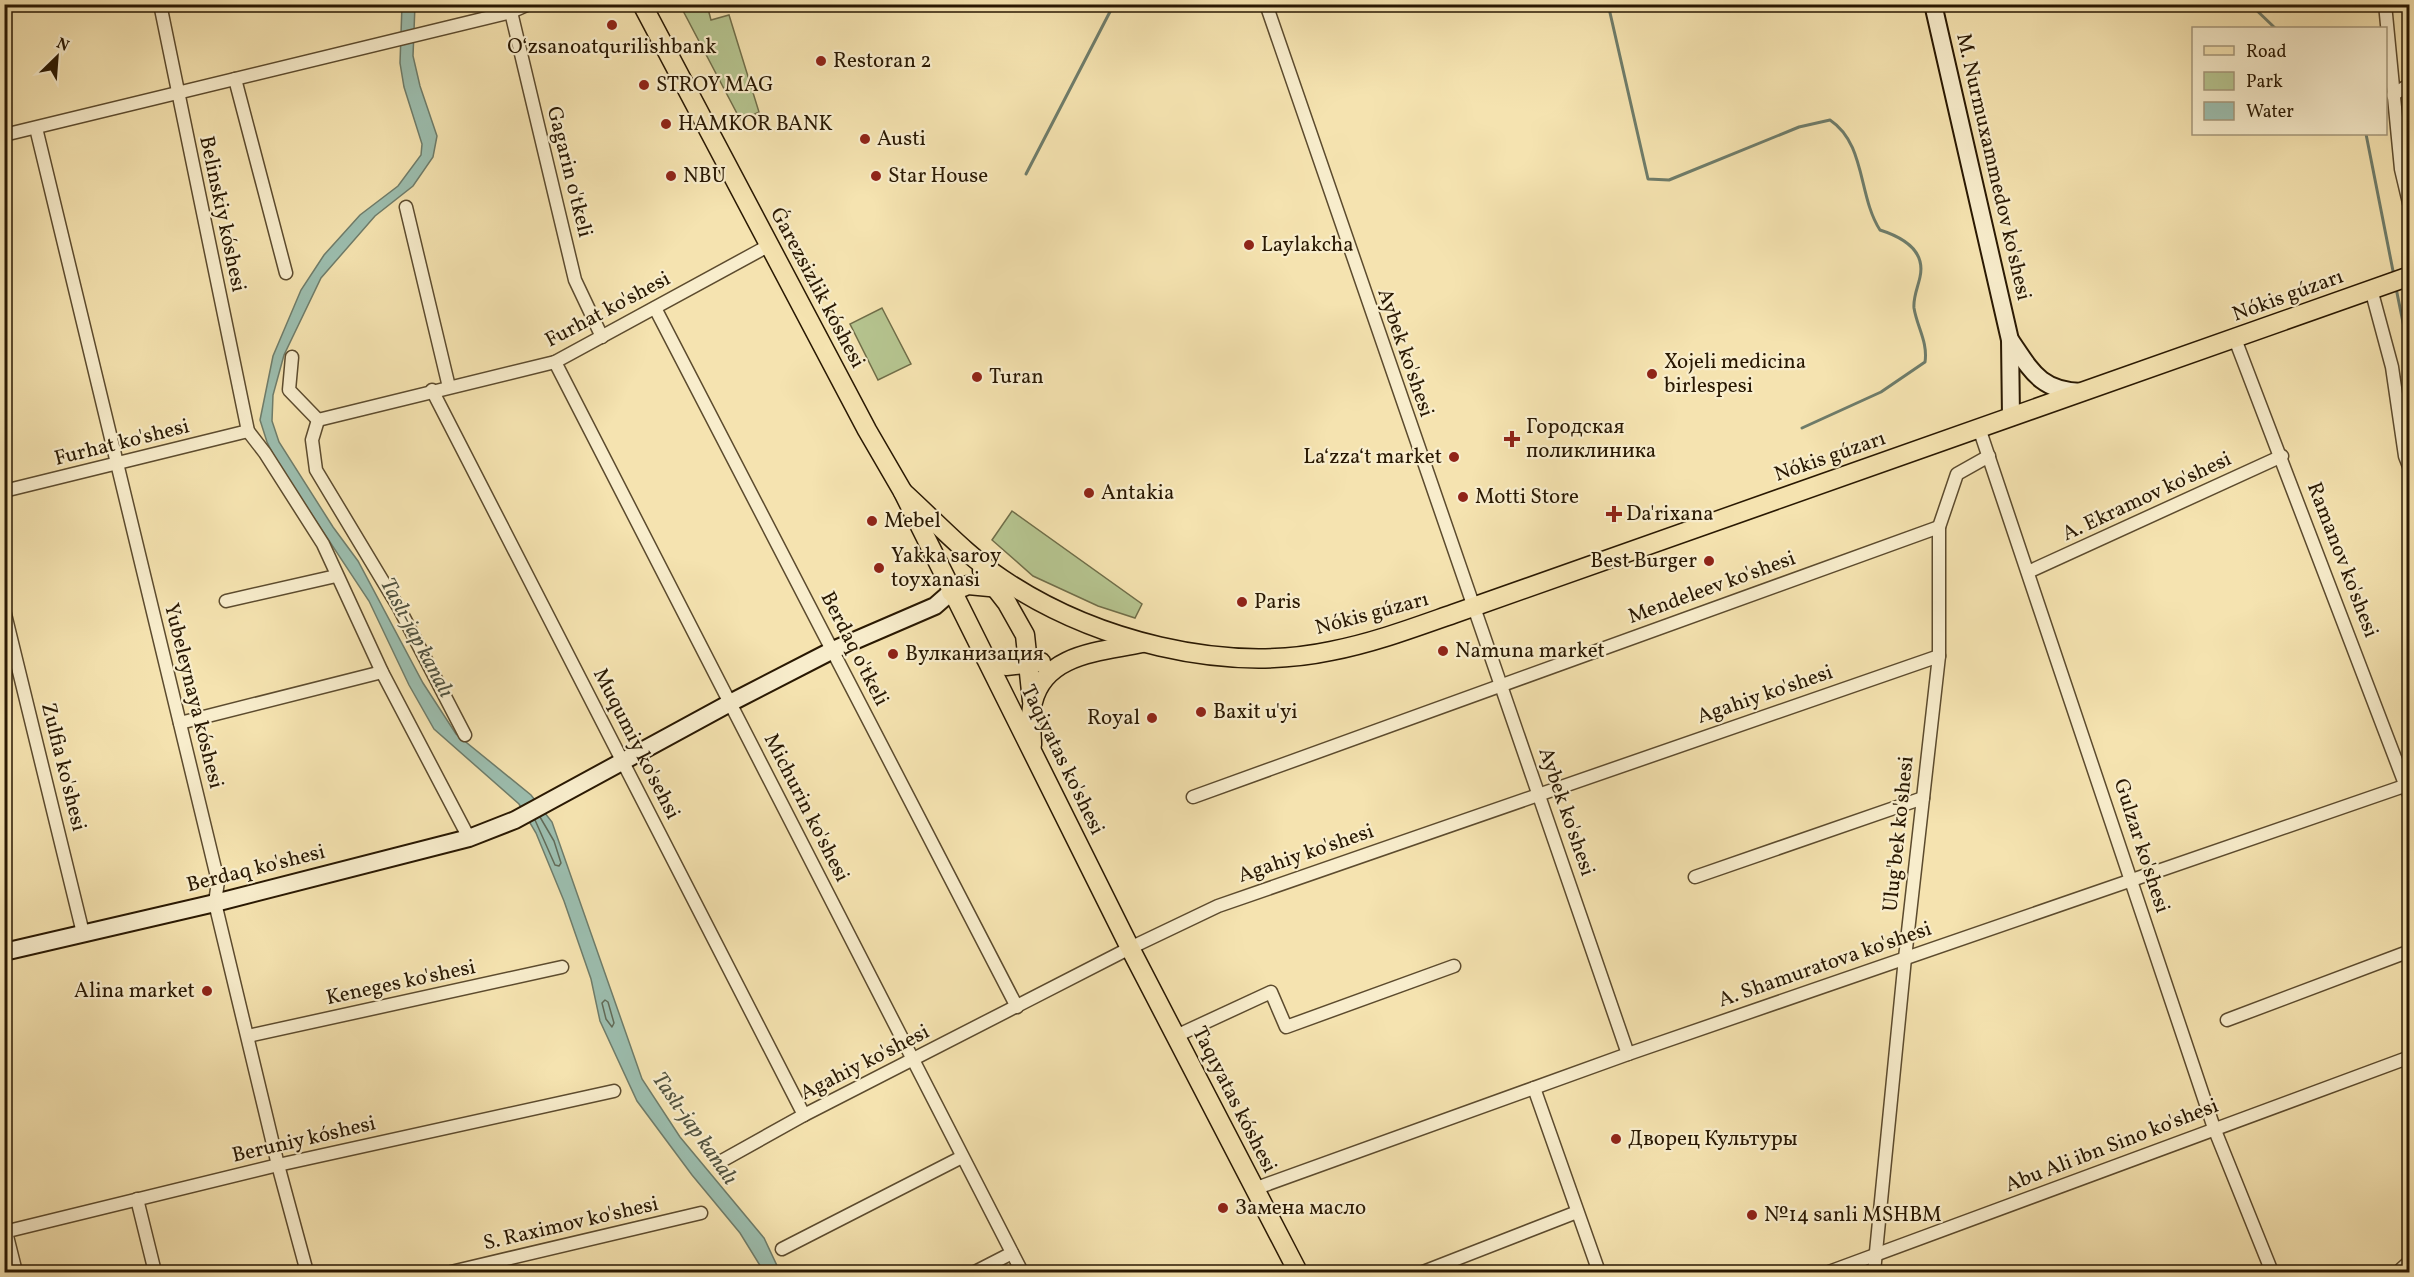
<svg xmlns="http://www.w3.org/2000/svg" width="2414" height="1277" font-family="Vollkorn,serif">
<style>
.green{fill:#b6c590;stroke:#706e49;stroke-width:1.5}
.water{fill:#9cbeaf;stroke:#6e7c6a;stroke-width:1.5}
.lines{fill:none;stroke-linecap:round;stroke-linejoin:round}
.shore{stroke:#626b58;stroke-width:1.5}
.stream{stroke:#6e7c6a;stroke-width:3}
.street-casing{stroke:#5c4b2e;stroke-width:15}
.secondary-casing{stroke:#291802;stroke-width:20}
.primary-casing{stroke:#291802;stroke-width:21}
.street{stroke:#f8edcc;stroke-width:12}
.secondary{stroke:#f8edcc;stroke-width:16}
.primary{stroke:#f5e3b0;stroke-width:18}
.poi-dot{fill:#8f2418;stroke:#f8edcc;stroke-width:2}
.labels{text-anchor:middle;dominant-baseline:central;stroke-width:4.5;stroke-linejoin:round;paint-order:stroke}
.poi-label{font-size:21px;fill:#291802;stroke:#f8edcc;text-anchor:start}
.street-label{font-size:21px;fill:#291802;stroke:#f8edcc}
.water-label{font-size:22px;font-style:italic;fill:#51523f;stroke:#f8edcc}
</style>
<rect width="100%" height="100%" fill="#f5e3b0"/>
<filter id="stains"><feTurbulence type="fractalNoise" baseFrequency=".00333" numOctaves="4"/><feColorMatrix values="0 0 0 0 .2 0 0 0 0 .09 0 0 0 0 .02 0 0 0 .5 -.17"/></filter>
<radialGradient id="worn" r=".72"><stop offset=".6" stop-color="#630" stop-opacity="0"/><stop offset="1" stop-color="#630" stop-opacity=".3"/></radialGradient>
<!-- green -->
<g class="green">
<polygon points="680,5 707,5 711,20 729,15 759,112 741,121"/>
<polygon points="882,308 911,364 878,380 850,324"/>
<polygon points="1012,511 1142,604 1135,618 1098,606 1033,576 992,540"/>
</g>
<!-- water -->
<polygon class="water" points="402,5 415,5 413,56 420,86 437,136 433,157 413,186 375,216 321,278 284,355 273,395 272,421 279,442 333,527 358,561 423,683 456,734 531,795 552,822 642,1079 680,1137 764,1238 780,1272 764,1272 740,1233 692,1175 637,1101 600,1021 591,979 564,901 536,833 519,804 434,729 409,685 369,601 277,462 267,442 260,420 273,356 301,290 324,255 360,215 398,186 421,155 422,144 404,87 400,63"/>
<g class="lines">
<!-- shore -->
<g class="shore">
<polyline points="535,820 555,865 559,866 561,863 554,841 540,817"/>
<polygon points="605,1000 608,1002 614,1023 612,1027 606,1019 602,1003"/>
</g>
<!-- stream -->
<g class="stream">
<path d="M1608 4 1648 179 1669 180 1799 127 1830 120C1866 144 1858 196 1880 230 1902 237 1926 250 1920 277 1918 287 1913 297 1914 308 1917 327 1928 342 1925 362L1881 392 1802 428"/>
<polyline points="2250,4 2275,28"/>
<polyline points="2366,134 2394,276"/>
<polyline points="1026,174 1114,4"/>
<polyline points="2396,288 2410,357"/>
</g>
<!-- street casing -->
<g class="street-casing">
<g id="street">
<polyline points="160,4 248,431 265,453 323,544 382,672 469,838"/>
<polyline points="1266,4 1628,1054"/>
<polyline points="2385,4 2401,169 2410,207"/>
<polyline points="511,12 575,280 602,337"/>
<polyline points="235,79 286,273"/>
<polyline points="2393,95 2410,84"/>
<polyline points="36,128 218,881 215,903 278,1165 307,1272"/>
<polyline points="4,135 511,12 529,4"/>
<polyline points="406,207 449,387"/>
<polyline points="2371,289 2392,367 2405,456 2410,469"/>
<polyline points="655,308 1017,1007"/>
<polyline points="2235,339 2410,797"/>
<polyline points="292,357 289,390 318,420"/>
<polyline points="555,362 1022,1272"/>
<polyline points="432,390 804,1115"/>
<polyline points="318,420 555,362 768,246"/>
<polyline points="318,420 312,440 316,470 399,608 465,735"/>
<polyline points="1979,428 2214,1128 2272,1272"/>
<polyline points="4,491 248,431"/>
<polyline points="2028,572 2282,456"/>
<polyline points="226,601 336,576"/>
<polyline points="4,610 83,933"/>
<polyline points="180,723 382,672"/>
<polyline points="1193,797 1939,527"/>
<polyline points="1695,877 1923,798"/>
<polyline points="2227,1020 2410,951"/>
<polyline points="248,1036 562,967"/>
<polyline points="1176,1036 1271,992 1286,1027 1454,966"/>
<polyline points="1534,1088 1599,1272"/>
<polyline points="718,1163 804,1115 1130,948 1218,906 1939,656"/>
<polyline points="1254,1189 1628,1054 2410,784"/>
<polyline points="137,1199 155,1272"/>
<polyline points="4,1232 278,1165 614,1091"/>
<polyline points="6,1232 16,1272"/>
<polyline points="782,1249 962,1157"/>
<polyline points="451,1272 701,1213"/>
<polyline points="975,1272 1012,1253"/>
<polyline points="1423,1272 1577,1212"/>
<polyline points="1829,1272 2410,1057"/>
<polyline points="1874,1272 1905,958 1939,656 1939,527 1957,474 1989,456"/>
<polyline points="2398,1272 2410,1261"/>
</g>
</g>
<!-- secondary casing -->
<g class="secondary-casing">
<g id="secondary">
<polyline points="1933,4 2010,340 2011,417"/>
<path d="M2011 341C2032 372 2041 391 2082 392"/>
<polyline points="4,952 215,903 469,838 515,820 730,703 833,650 935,606 951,592"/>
</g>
</g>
<!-- primary casing -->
<g class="primary-casing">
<g id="primary">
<polyline points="642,4 867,430 903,492 1130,948 1298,1272"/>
<path d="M903 492C935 521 966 555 1002 579 1093 640 1222 674 1331 651 1373 643 1413 628 1453 614L2410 276"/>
<polyline points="982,571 1007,603 1025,635 1032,701"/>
<polyline points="951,592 968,585 1000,588"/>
<polyline points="985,657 1006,666 1041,662"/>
<path d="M1032 745C1032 732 1029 715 1033 702 1045 653 1101 652 1142 643"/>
</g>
</g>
<!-- street -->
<use href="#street" class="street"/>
<!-- secondary -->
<use href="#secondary" class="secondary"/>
<!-- primary -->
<use href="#primary" class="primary"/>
</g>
<!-- markers -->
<g class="poi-dot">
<circle cx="612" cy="25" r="6"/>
<circle cx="821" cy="61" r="6"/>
<circle cx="644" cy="85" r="6"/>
<circle cx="666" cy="124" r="6"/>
<circle cx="865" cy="139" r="6"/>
<circle cx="671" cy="176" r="6"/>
<circle cx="876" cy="176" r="6"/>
<circle cx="1249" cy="245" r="6"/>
<circle cx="1652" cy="374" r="6"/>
<circle cx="977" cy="377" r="6"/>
<path d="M1509 430h6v6h6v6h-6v6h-6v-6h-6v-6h6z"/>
<circle cx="1454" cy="457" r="6"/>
<circle cx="1089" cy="493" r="6"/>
<circle cx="1463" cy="497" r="6"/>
<path d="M1611 505h6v6h6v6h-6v6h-6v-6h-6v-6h6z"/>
<circle cx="872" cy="521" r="6"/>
<circle cx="1709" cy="561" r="6"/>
<circle cx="879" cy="568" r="6"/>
<circle cx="1242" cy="602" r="6"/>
<circle cx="1443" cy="651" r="6"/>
<circle cx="893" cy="654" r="6"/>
<circle cx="1201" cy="712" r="6"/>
<circle cx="1152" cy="718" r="6"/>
<circle cx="207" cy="991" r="6"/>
<circle cx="1616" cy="1139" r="6"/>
<circle cx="1223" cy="1208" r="6"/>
<circle cx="1752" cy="1215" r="6"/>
</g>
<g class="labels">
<!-- poi labels -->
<g class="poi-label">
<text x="612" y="47" text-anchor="middle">Oʻzsanoatqurilishbank</text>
<text x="833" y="61">Restoran 2</text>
<text x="656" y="85">STROY MAG</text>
<text x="678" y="124">HAMKOR BANK</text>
<text x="877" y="139">Austi</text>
<text x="683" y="176">NBU</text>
<text x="888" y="176">Star House</text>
<text x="1261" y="245">Laylakcha</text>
<text x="1664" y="362">Xojeli medicina<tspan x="1664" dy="24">birlespesi</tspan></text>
<text x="989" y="377">Turan</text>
<text x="1526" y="427">Городская<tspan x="1526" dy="24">поликлиника</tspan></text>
<text x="1442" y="457" text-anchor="end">Laʻzzaʻt market</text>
<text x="1101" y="493">Antakia</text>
<text x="1475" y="497">Motti Store</text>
<text x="1626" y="514">Da'rixana</text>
<text x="884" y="521">Mebel</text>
<text x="891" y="556">Yakka saroy<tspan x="891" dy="24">toyxanasi</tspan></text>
<text x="1697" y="561" text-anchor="end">Best Burger</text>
<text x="1254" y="602">Paris</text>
<text x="1455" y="651">Namuna market</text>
<text x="905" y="654">Вулканизация</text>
<text x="1213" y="712">Baxit u'yi</text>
<text x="1140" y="718" text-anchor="end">Royal</text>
<text x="195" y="991" text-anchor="end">Alina market</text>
<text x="1628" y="1139">Дворец Культуры</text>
<text x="1235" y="1208">Замена масло</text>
<text x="1764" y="1215">№14 sanli MSHBM</text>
</g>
<!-- street labels -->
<g class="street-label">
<text transform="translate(1993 167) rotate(77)">M. Nurmuxammedov ko'shesi</text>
<text transform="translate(569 172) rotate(76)">Gagarin o'tkeli</text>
<text transform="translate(222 214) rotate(78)">Belinskiy kóshesi</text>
<text transform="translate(817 288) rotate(62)">Ǵarezsizlik kóshesi</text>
<text transform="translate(2288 296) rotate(-20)">Nókis gúzarı</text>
<text transform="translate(608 310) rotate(-28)">Furhat ko'shesi</text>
<text transform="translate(1405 353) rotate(71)">Aybek ko'shesi</text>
<text transform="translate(122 443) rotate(-14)">Furhat ko'shesi</text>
<text transform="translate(1830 457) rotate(-19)">Nókis gúzarı</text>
<text transform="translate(2147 497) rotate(-25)">A. Ekramov ko'shesi</text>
<text transform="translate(2342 560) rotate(69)">Ramanov ko'shesi</text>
<text transform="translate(1712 588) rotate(-20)">Mendeleev ko'shesi</text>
<text transform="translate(1372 614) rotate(-15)">Nókis gúzarı</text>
<text transform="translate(854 649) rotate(63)">Berdaq o'tkeli</text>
<text transform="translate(1765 695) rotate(-19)">Agahiy ko'shesi</text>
<text transform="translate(193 696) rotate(76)">Yubeleynaya kóshesi</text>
<text transform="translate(636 744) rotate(63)">Muqumiy ko'sehsi</text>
<text transform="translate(1062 760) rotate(64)">Taqiyatas ko'shesi</text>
<text transform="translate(63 767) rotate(76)">Zulfia ko'shesi</text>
<text transform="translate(806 808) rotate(63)">Michurin ko'shesi</text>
<text transform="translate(1566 812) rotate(71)">Aybek ko'shesi</text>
<text transform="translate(1899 834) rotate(-84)">Ulug'bek ko'shesi</text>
<text transform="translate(2141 846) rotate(72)">Gulzar ko'shesi</text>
<text transform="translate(1306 854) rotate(-19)">Agahiy ko'shesi</text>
<text transform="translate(256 869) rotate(-14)">Berdaq ko'shesi</text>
<text transform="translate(1825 965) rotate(-19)">A. Shamuratova ko'shesi</text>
<text transform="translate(401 983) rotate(-12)">Keneges ko'shesi</text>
<text transform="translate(865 1063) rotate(-27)">Agahiy ko'shesi</text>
<text transform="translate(1234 1100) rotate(63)">Taqıyatas kóshesi</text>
<text transform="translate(304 1140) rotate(-13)">Beruniy kóshesi</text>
<text transform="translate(2112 1146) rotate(-21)">Abu Ali ibn Sino ko'shesi</text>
<text transform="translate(571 1224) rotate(-13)">S. Raximov ko'shesi</text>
</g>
<!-- water labels -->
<g class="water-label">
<text transform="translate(416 638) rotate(62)">Taslı-jap kanalı</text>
<text transform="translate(694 1129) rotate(55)">Taslı-jap kanalı</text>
</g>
</g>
<!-- margin -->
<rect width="2414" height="1277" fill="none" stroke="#f5e3b0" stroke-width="24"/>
<rect x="6" y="6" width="2402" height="1265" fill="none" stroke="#291802" stroke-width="3"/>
<rect x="12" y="12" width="2390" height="1253" fill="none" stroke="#291802" stroke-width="1.5"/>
<!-- legend -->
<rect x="2192" y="27" width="195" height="108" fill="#f8edcc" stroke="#a5987b" stroke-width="1.5"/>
<rect x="2204" y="46" width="30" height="9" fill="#f5e3b0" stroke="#a5987b" stroke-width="1.5"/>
<text x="2246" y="57" font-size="18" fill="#291802">Road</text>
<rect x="2204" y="72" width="30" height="18" fill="#b6c590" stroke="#a5987b" stroke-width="1.5"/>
<text x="2246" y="87" font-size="18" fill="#291802">Park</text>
<rect x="2204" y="102" width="30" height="18" fill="#9cbeaf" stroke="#a5987b" stroke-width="1.5"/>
<text x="2246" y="117" font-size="18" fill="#291802">Water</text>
<!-- north arrow -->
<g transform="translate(57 57) rotate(25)" stroke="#f8edcc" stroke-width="4.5" paint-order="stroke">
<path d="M0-4.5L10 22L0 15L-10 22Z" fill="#291802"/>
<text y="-9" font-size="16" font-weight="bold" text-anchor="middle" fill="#291802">N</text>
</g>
<rect width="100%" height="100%" filter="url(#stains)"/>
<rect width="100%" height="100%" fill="url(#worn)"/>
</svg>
